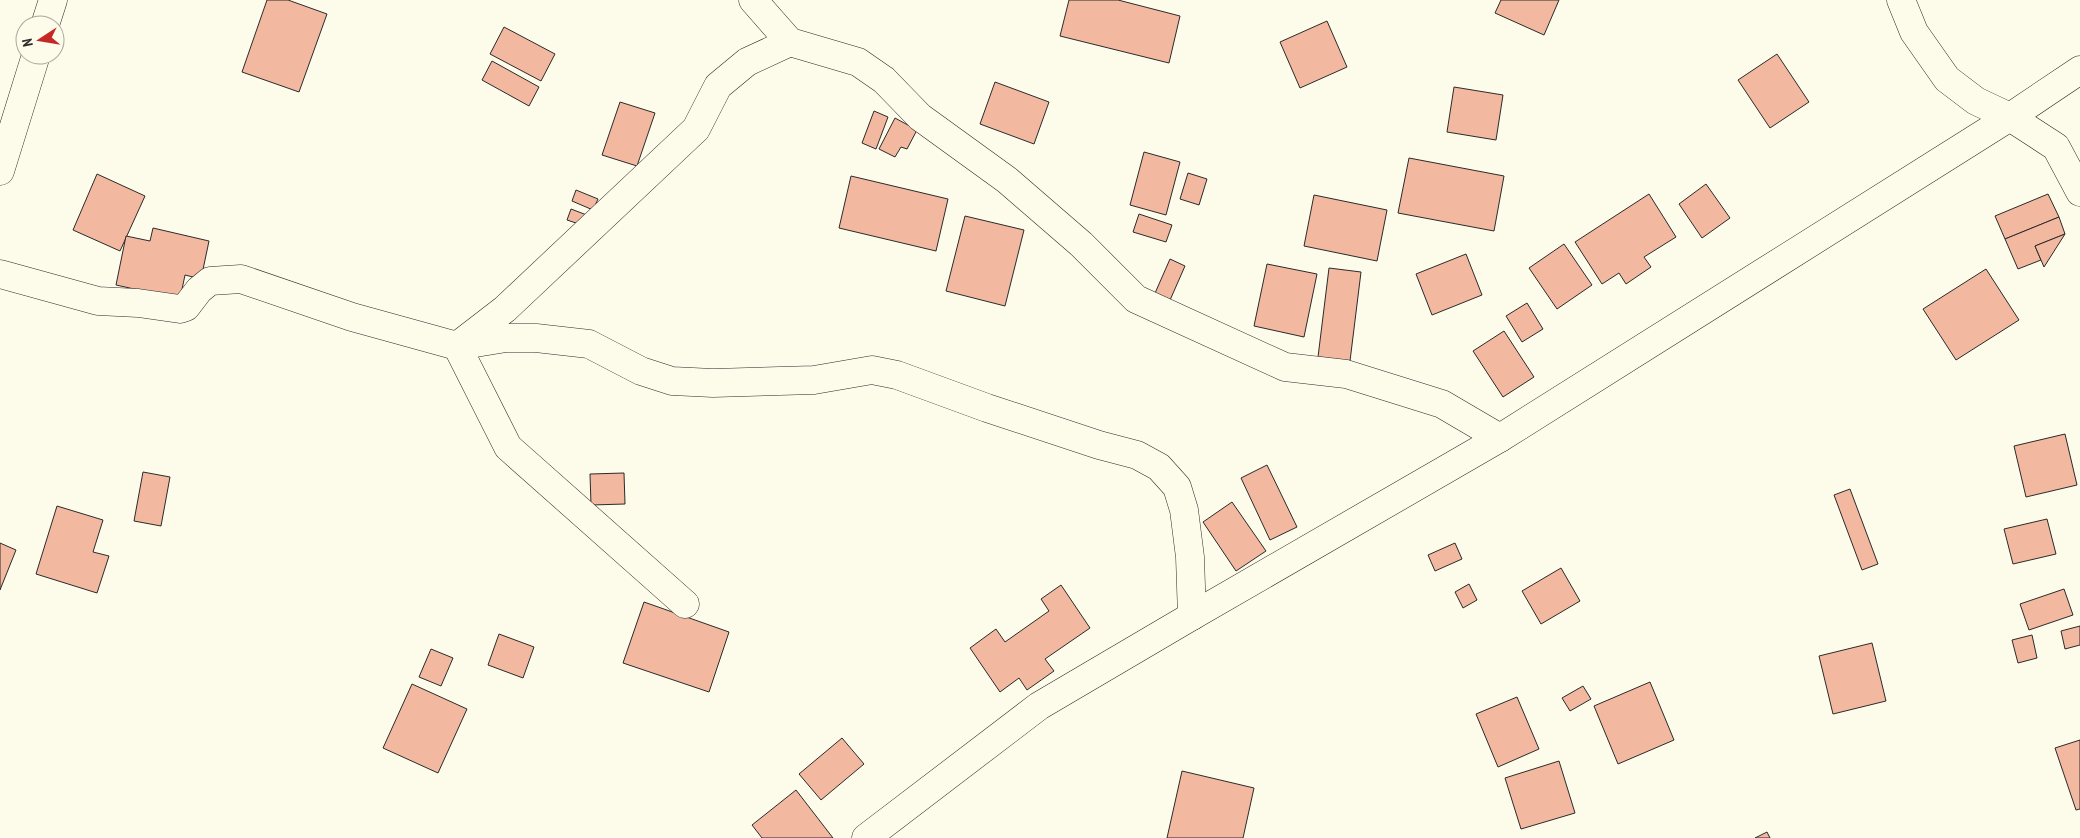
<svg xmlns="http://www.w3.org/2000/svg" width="2080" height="838" font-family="'PT Sans Narrow',sans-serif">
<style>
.building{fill:#f2b8a0;stroke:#2b2b2b}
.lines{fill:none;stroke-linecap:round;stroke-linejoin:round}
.street-casing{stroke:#2b2b2b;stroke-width:29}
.street{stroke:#fdfbea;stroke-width:28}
</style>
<rect width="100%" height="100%" fill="#fdfbea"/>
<!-- building -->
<g class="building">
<polygon points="267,0 288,0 327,14 299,92 242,72"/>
<polygon points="1069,0 1118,0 1180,16 1169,63 1060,36"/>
<polygon points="1501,0 1559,0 1544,35 1495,13"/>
<polygon points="1327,21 1347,67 1300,88 1280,42"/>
<polygon points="504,27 555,54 541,81 490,54"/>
<polygon points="1777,54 1809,102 1770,128 1738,80"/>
<polygon points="492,61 539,87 529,106 482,80"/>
<polygon points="995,82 1049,102 1034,144 980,124"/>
<polygon points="1454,87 1503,95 1496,140 1447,132"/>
<polygon points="620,102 655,113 637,166 602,155"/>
<polygon points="874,111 888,117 876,149 862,143"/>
<polygon points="895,118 917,130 907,149 901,147 895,157 879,149"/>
<polygon points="1144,152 1180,162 1166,215 1130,205"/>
<polygon points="1409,158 1504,176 1494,231 1398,213"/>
<polygon points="1188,173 1207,179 1199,205 1180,199"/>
<polygon points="97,174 145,196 120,251 73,230"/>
<polygon points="851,176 948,199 936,251 839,228"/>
<polygon points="1706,184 1730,218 1702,238 1679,204"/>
<polygon points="576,190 598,199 593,210 572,201"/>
<polygon points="1649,194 1676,237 1644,257 1651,267 1626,284 1619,273 1602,284 1575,242"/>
<polygon points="2048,194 2059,217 2005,239 1995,216"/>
<polygon points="1314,195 1387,210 1377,261 1304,246"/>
<polygon points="571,209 592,217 588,227 567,220"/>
<polygon points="1139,214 1172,225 1166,242 1133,232"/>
<polygon points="965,216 1024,230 1005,306 946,291"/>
<polygon points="2059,217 2065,234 2035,246 2041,260 2018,269 2005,239"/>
<polygon points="153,228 209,241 201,279 185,275 180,299 116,285 126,236 150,241"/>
<polygon points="2065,234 2044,267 2035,246"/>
<polygon points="1564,244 1592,285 1557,309 1529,268"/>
<polygon points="1466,254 1482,295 1432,315 1416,274"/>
<polygon points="1170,259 1185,266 1167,307 1152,300"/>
<polygon points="1267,264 1317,274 1304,337 1254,326"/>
<polygon points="1329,268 1361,272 1350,361 1318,357"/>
<polygon points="1986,269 2019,320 1956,360 1923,309"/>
<polygon points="1527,303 1543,329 1522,342 1506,316"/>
<polygon points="1504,331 1534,377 1503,397 1473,351"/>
<polygon points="2065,434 2077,485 2026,497 2014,446"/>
<polygon points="1267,465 1297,527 1270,540 1241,478"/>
<polygon points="143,472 170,477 161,526 134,521"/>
<polygon points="624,473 625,504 591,505 590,474"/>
<polygon points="1850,489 1878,564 1862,570 1834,495"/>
<polygon points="1232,502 1266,551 1236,571 1203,522"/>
<polygon points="57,506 103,520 93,552 109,556 97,593 36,574"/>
<polygon points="2047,519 2056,554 2013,564 2004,529"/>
<polygon points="0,543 16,550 0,590"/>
<polygon points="1455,543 1462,559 1435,571 1428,555"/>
<polygon points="1561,568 1580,601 1541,624 1522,591"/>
<polygon points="1469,584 1477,600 1463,608 1455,592"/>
<polygon points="1061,585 1090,628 1045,659 1054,671 1027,690 1019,678 1000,692 970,648 996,629 1005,642 1049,611 1041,599"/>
<polygon points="2064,589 2073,615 2029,630 2020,604"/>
<polygon points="644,602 729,632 709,692 623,663"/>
<polygon points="2080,626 2080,645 2065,649 2061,631"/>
<polygon points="499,634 534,647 523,678 488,665"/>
<polygon points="2032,635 2037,658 2018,663 2012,640"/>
<polygon points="1872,643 1886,701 1833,714 1819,656"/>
<polygon points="431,649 453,658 441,686 419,677"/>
<polygon points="1650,682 1674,740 1618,764 1594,706"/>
<polygon points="412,684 467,709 438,773 383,748"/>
<polygon points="1583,686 1591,699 1570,711 1562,698"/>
<polygon points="1517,697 1539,749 1498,767 1476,714"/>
<polygon points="842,738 864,764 821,800 799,774"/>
<polygon points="2080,740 2080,809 2076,810 2055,748"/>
<polygon points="1559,761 1575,813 1521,829 1505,778"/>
<polygon points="1182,771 1254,788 1243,838 1167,838"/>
<polygon points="796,790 833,838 762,838 752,825"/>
<polygon points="1767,832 1770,838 1755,838"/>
</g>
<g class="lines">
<!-- street casing -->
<g class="street-casing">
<g id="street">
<polyline points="753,0 790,42 858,62 884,80 920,117 1007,180 1081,244 1136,299 1285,367 1346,374 1442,404 1500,438"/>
<polyline points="1901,0 1914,32 1947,79 1976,101 2010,117 2056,147 2080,192"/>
<polyline points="45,25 53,0"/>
<polyline points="0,171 36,55"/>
<polyline points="0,274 98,301 138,303 180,309 186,307 199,290 210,281 241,279 352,317 457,346 506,338 536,338 589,344 641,371 672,381 713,383 814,380 872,370 897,375 987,408 1099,445 1137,455 1159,467 1177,487 1184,510 1190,557 1192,616"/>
<polyline points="685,604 508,447 457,346 505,309 696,129 718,86 747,62 790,42"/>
<polyline points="866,838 1039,706 1192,616 1500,438 2010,117 2080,70"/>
</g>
</g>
<!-- street -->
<use href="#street" class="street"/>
</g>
<!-- north arrow -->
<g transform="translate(40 40) rotate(258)"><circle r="24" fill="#fdfbea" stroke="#a9a89e"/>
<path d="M0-4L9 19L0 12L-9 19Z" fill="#c62828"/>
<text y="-8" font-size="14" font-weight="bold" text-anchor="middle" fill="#2b2b2b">N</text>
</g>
</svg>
